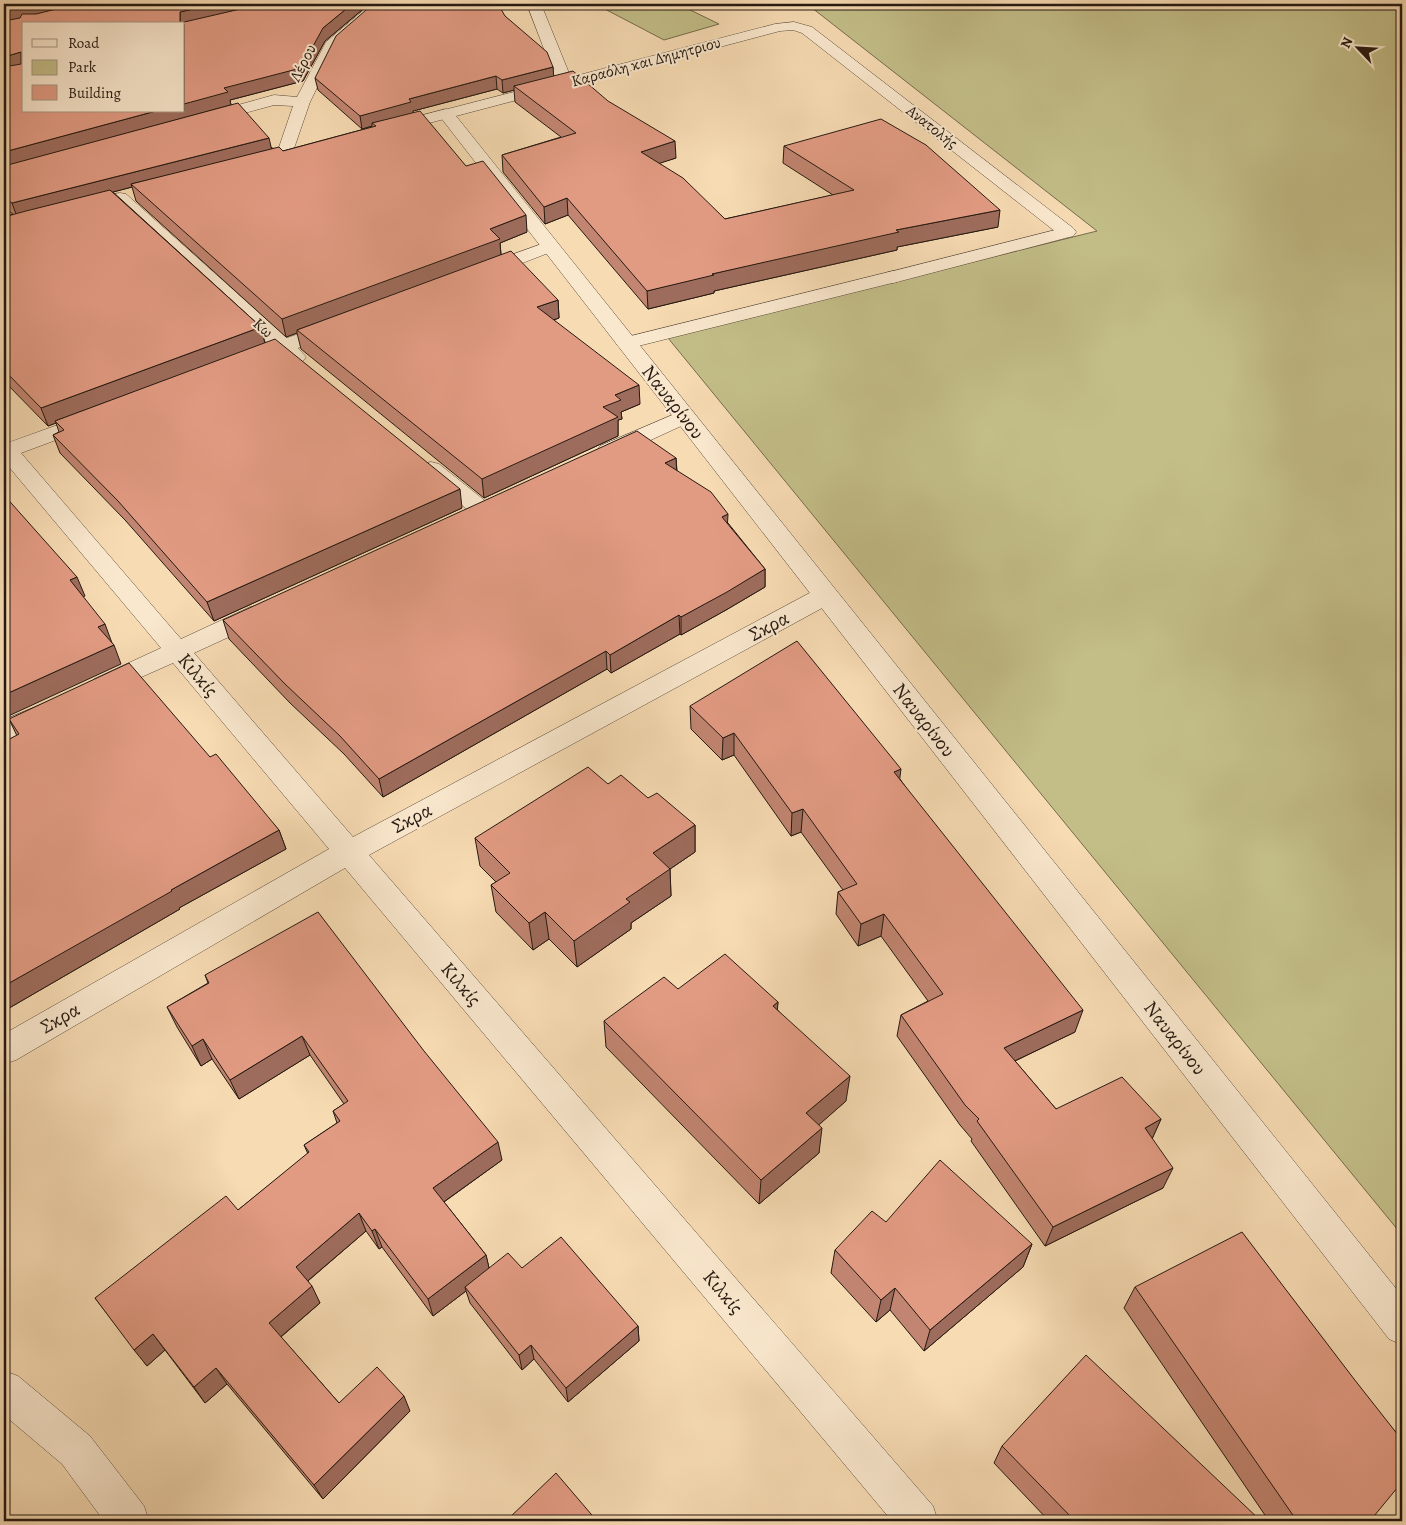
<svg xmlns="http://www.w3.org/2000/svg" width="1406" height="1525" font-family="Alegreya,serif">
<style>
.green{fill:#c3be88;stroke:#746c4c}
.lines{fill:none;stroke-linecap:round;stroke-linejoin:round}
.pedestrian-casing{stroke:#5a4a3a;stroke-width:1}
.minor-casing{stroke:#5a4a3a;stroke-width:1}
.tertiary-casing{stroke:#5a4a3a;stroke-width:1}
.pedestrian{fill:#fae8ce;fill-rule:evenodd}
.minor{fill:#fae8ce;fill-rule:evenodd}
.tertiary{fill:#fae8ce;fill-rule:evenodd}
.wall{fill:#c28571;stroke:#251911}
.shaded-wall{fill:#9e6c5c;stroke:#251911}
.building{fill:#e29b83;stroke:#251911}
.labels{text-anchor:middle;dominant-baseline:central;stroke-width:4;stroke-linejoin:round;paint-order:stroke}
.far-street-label{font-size:16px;fill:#251911;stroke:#fae8ce}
.street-label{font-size:20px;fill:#251911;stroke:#fae8ce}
</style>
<rect width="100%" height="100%" fill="#f7dbb3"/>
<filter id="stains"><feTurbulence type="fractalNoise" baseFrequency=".004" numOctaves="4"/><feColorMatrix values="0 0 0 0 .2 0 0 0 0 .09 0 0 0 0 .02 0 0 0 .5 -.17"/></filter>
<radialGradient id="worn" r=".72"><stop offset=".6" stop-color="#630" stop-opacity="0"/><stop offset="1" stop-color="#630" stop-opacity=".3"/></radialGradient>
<!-- green -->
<g class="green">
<polygon points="612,4 678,4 719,24 664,40 601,7"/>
<polygon points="807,4 1402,4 1402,1235 668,338 1097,231"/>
</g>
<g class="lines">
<!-- pedestrian casing -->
<g class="pedestrian-casing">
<polygon id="pedestrian" points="1067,227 1073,228 1076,232 1073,236 893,283 886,281 884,277 886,273"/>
</g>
<!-- minor casing -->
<g class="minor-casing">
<g id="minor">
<polygon points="371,4 386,4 337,47 310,102 290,160 278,160 276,156 293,106 274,105 208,123 202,121 200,118 202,115 274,95 297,97 326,42"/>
<polygon points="794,22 812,27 1073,228 1076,232 1073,236 1067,237 1061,236 802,33 793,30 780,31 565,88 560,86 557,83 560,80 775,24"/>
<polygon points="446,109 452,111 454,114 452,117 391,133 385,131 383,128 385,125"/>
<path d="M120 193 126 194 287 338 335 321 342 323 345 327 342 331 298 348 306 357 303 361C293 364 289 361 281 354L248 366 241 364 238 360 241 356 270 345 114 202 111 198 114 194Z"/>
<polygon points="550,241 556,242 559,246 556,250 489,276 482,278 475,276 473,272 475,268"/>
<polygon points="893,271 900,273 902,277 900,281 626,349 619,347 616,343 619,339"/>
<polygon points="684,410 692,411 695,416 692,421 616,456 608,458 600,456 597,451 600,446"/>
<polygon points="94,412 102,413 105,418 102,423 21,453 181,639 250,607 259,605 268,607 271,613 268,619 194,653 353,837 817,589 826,587 835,589 838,595 835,601 369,855 933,1506 938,1521 892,1521 345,868 16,1060 4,1064 4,1034 329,849 173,663 103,694 94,691 90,685 94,679 161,648 4,461 4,441 10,442"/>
<polygon points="431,462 439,464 489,504 492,509 489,514 481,516 473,514 423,474 420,469 423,464"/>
<polygon points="45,703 54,705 58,712 54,719 4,741 4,720"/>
<polygon points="4,1371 18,1376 90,1436 144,1506 149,1521 104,1521 62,1464 4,1415"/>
</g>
</g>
<!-- tertiary casing -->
<g class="tertiary-casing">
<polygon id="tertiary" points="527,4 541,4 573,83 570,86 456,116 1402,1296 1402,1345 1389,1339 438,114 440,111 556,81"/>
</g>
<!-- pedestrian -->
<use href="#pedestrian" class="pedestrian"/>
<!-- minor -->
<use href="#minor" class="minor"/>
<!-- tertiary -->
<use href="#tertiary" class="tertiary"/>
</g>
<!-- wall -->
<g class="wall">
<polygon points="4,4 369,4 325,41 303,81 230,100 231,105 272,148 283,151 372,127 372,126 362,129 318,90 315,78 505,16 553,67 553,76 676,158 659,163 725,219 833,195 783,163 784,146 998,227 897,247 897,250 714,291 714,293 648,309 568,215 545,224 503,172 502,155 561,137 515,102 514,90 503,93 497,89 413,111 413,112 466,166 527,232 500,243 501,254 558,300 559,318 554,320 640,404 621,412 622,419 618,420 618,436 484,498 301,349 297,333 286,337 136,201 132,187 113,192 261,327 265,343 462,508 214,621 125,520 60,453 53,435 59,432 56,423 48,426 4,381 4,217 13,214 4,208"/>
<polygon points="676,458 677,471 728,523 765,569 765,587 726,610 681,635 680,634 611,673 607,669 383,797 344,754 290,703 229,639 223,620"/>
<polygon points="690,706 900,779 1075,1032 1015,1061 1056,1109 1161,1119 1152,1139 1163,1188 1045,1246 971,1141 972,1139 960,1125 897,1036 901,1015 928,1001 881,936 858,946 836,914 838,892 843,890 801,832 791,836 734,755 722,760 691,729"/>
<polygon points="9,719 210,757 279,830 286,849 179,908 180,909 4,1011 4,742 17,736"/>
<polygon points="608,784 648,798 695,825 695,852 670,869 671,896 631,923 631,929 577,967 549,939 533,950 496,912 491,885 496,882 480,866 475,838"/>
<polygon points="205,975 502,1160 444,1202 486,1255 489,1268 522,1268 638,1326 639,1341 568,1402 534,1359 522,1370 470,1303 466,1291 433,1316 382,1247 379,1249 366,1231 308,1281 320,1303 281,1337 339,1403 410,1411 323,1499 227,1384 205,1403 165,1350 147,1366 95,1298 238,1210 308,1154 304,1145 337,1123 333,1111 344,1104 310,1055 239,1099 212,1059 201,1066 177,1027 167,1007 208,983"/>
<polygon points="678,989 778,1002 777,1009 846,1101 818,1125 819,1153 759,1204 606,1047 604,1021"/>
<polygon points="886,1222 1032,1244 1023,1267 924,1351 890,1310 876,1322 831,1273 835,1250"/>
<polygon points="1135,1287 1370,1521 1269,1521 1124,1308"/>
<polygon points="1002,1446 1261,1521 1049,1521 994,1463"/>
</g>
<!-- shaded-wall -->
<g class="shaded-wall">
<polygon points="26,4 81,4 4,22 4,9"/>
<polygon points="214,4 265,4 180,24 180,12"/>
<polygon points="352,4 369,4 325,41 303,81 230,100 231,105 4,167 4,152 156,111 184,111 184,104 224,88 323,28"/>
<polygon points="21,52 24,65 4,71 4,57"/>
<polygon points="553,67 554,80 514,86 514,90 503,93 502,80"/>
<polygon points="496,76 497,89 413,111 413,115 372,123 372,126 362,129 360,116 409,99"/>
<polygon points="269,138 272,151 131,184 132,187 17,217 12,203"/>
<polygon points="675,141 676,158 642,169 641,152"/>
<polygon points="567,198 568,215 545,224 544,207"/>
<polygon points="1000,210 998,227 897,247 897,250 714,291 714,293 648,309 647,291 712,274 896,230"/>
<polygon points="526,215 527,232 500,243 501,256 297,330 297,333 286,337 282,319 490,229"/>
<polygon points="558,300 559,318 538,325 537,307"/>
<polygon points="261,327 265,344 55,421 56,423 48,426 41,408"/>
<polygon points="639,385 640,404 621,412 622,419 618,420 618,436 484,498 482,479 603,407 615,395"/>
<polygon points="676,458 677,476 665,463"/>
<polygon points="460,489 462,508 214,621 207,602"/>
<polygon points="728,514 727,532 722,517"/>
<polygon points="765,569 765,587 726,610 681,635 681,617"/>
<polygon points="77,577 85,596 78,599 70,580"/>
<polygon points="679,615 680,634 611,673 610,655"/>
<polygon points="105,624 112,643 106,646 98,627"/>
<polygon points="114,645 121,664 4,718 4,695"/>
<polygon points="606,651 607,669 383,797 379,779"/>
<polygon points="734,733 734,755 722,760 723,738"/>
<polygon points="901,769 898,792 894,772"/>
<polygon points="803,809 801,832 791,836 792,813"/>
<polygon points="695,825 695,852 670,869 671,896 631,923 631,929 577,967 574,941 626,899 653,853"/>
<polygon points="279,830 286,849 179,908 180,909 4,1011 4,986 171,890"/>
<polygon points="545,912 549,939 533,950 529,923"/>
<polygon points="884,914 881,936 858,946 861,924"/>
<polygon points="778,1002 776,1028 773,1006"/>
<polygon points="1083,1010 1075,1032 998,1069 1004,1048"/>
<polygon points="302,1036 310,1055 239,1099 230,1080"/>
<polygon points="203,1039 212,1059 201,1066 192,1046"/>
<polygon points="850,1076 846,1101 804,1138 806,1113"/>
<polygon points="1161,1119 1152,1139 1145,1128"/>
<polygon points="822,1128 819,1153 759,1204 761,1180"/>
<polygon points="498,1142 502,1160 438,1206 433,1188"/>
<polygon points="1173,1168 1163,1188 1045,1246 1053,1227"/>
<polygon points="359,1213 366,1231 304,1284 296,1267"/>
<polygon points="375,1229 382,1247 379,1249 372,1231"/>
<polygon points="1032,1244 1023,1267 924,1351 930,1330"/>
<polygon points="486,1255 490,1272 465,1287 466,1291 433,1316 428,1299"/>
<polygon points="312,1286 320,1303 278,1339 269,1323"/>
<polygon points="895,1288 890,1310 876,1322 881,1300"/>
<polygon points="638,1326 639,1341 568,1402 566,1388"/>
<polygon points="153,1334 165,1350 147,1366 134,1350"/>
<polygon points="531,1345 534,1359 522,1370 519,1355"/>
<polygon points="216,1368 227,1384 205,1403 194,1387"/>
<polygon points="404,1396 410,1411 323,1499 314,1485"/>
</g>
<!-- building -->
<g class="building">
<polygon points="4,4 26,4 4,9"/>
<polygon points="77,4 214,4 180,12 180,23 262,4 352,4 323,28 301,68 224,88 228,92 184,104 184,24 24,24 24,111 156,111 4,152 4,67 21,64 21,52 4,57 4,21 20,18 22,14 36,14"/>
<polygon points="373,4 498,4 505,16 547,52 553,67 502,80 496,76 409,99 411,102 360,116 315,78 336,36"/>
<polygon points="573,71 608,101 675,141 641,152 683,178 725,219 854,190 784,146 881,119 926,145 1000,210 896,230 899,232 712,274 714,275 647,291 567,198 544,207 502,155 576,133 514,86"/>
<polygon points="238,103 269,138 12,203 4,198 4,166"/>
<polygon points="420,111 466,166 483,161 526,215 490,229 500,239 282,319 131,184 279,147 283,151 376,126 372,123"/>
<polygon points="110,190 261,327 41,408 4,370 4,217 26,211"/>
<polygon points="511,251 558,300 537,307 639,385 615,395 621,400 603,407 618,417 482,479 297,330"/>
<polygon points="275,339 460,489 207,602 118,501 53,435 64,430 55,421"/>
<polygon points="637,431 676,458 665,463 711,492 728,514 722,517 765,569 727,592 681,617 679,615 610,655 606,651 379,779 340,736 285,684 223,620"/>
<polygon points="4,495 77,577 70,580 105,624 98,627 114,645 4,695"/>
<polygon points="797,641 901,769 894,772 1083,1010 1004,1048 1056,1109 1122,1077 1161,1119 1145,1128 1173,1168 1053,1227 977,1121 979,1119 965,1105 901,1015 943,994 884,914 861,924 838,892 857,884 803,809 792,813 734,733 723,738 690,706"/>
<polygon points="129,663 210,757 216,754 279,830 171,890 172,891 4,986 4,742 19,734 9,719"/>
<polygon points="588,767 608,784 621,775 648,798 657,793 695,825 653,853 670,869 626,899 630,902 574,941 545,912 529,923 491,885 510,873 475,838"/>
<polygon points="318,912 424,1051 498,1142 433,1188 486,1255 428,1299 375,1229 372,1231 359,1213 296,1267 312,1286 269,1323 339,1403 377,1367 404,1396 314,1485 216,1368 194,1387 153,1334 134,1350 95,1298 226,1196 238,1210 309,1152 304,1145 340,1121 333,1111 348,1101 302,1036 230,1080 203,1039 192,1046 167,1007 209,983 205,975"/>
<polygon points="725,954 778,1002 773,1006 850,1076 806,1113 822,1128 761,1180 604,1021 664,977 678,989"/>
<polygon points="940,1160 1032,1244 930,1330 895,1288 881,1300 835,1250 872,1211 886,1222"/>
<polygon points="1242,1232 1354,1379 1402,1440 1402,1482 1370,1521 1297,1521 1135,1287"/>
<polygon points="561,1237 638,1326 566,1388 531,1345 519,1355 465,1287 508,1253 522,1268"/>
<polygon points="1086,1355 1261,1521 1075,1521 1002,1446"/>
<polygon points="556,1473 597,1521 506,1521"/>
</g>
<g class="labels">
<!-- far-street labels -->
<g class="far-street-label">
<text transform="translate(646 62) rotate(-15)">Καραόλη και Δημητριου</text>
<text transform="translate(303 63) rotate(-63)">Λέρου</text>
<text transform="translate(932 127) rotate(38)">Ανατολής</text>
<text transform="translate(263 328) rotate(42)">Κω</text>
</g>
<!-- street labels -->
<g class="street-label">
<text transform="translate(673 402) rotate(52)">Ναυαρίνου</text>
<text transform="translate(769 626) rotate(-28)">Σκρα</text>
<text transform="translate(198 675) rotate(50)">Κιλκίς</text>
<text transform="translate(924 720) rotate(52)">Ναυαρίνου</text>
<text transform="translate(412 818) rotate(-28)">Σκρα</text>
<text transform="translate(461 984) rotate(50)">Κιλκίς</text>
<text transform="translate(60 1018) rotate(-30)">Σκρα</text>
<text transform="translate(1175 1038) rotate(52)">Ναυαρίνου</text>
<text transform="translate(723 1292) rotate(50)">Κιλκίς</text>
</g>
</g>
<!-- margin -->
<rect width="1406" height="1525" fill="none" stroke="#f7dbb3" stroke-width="20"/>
<rect x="5" y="5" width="1396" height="1515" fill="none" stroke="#251911" stroke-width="2.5"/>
<rect x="10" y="10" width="1386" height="1505" fill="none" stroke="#251911"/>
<!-- legend -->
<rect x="22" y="22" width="162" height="90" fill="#fae8ce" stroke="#a59582"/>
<rect x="32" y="39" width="25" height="8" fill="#fae8ce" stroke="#a59582"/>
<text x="68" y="48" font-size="15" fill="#251911">Road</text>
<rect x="32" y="60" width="25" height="15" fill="#c3be88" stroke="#a59582"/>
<text x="68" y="72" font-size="15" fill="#251911">Park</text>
<rect x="32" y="85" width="25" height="15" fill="#e29b83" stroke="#a59582"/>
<text x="68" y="98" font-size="15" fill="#251911">Building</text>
<!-- north arrow -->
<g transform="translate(1358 48) rotate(295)" stroke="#fae8ce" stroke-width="4" paint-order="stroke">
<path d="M0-4L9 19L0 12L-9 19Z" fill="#251911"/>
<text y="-8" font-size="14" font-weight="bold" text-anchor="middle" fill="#251911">N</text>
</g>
<rect width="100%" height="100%" filter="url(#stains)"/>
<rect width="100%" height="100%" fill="url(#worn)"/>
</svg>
